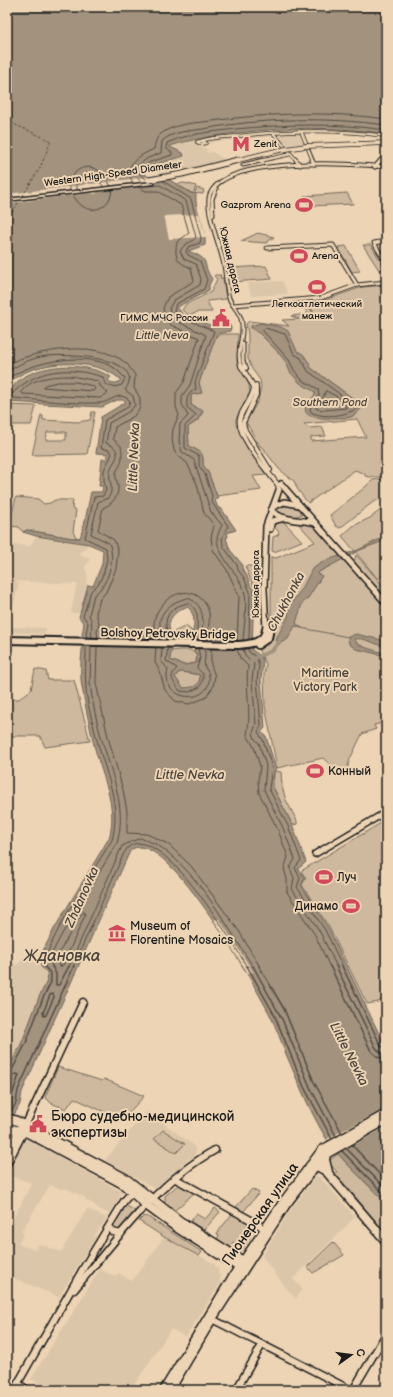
<svg xmlns="http://www.w3.org/2000/svg" width="393" height="1397" font-family="'Balsamiq Sans',sans-serif">
<style>
.built{fill:#dcc6a9}
.green{fill:#ceb99e;stroke:#756a5d;fill-rule:evenodd}
.water{fill:#a2927e;stroke:#6c6357;fill-rule:evenodd}
.pier{fill:#ecd4b4}
.lines{fill:none;stroke-linecap:round;stroke-linejoin:round}
.shore-far1{stroke:#524b43;stroke-width:1}
.shore{stroke:#524b43;stroke-width:1.5}
.stream{stroke:#6c6357;stroke-width:1}
.river{fill:#a2927e;fill-rule:evenodd}
.ferry{stroke:#4b453e;stroke-width:1;stroke-dasharray:2.5 2;stroke-linecap:butt}
.street-far4-casing{stroke:#1c1c1c;stroke-width:4}
.street-far3-casing{stroke:#1c1c1c;stroke-width:5}
.street-far2-casing{stroke:#1c1c1c;stroke-width:6}
.street-far1-casing{stroke:#1c1c1c;stroke-width:8}
.street-casing{stroke:#1c1c1c;stroke-width:9}
.secondary-far2-casing{stroke:#1c1c1c;stroke-width:8}
.secondary-far1-casing{stroke:#1c1c1c;stroke-width:10}
.secondary-casing{stroke:#1c1c1c;stroke-width:11}
.highway-casing{stroke:#1c1c1c;stroke-width:3}
.street-far4{stroke:#ecd4b4;stroke-width:2.5}
.street-far3{stroke:#ecd4b4;stroke-width:3}
.street-far2{stroke:#ecd4b4;stroke-width:4}
.street-far1{stroke:#ecd4b4;stroke-width:5}
.street{stroke:#ecd4b4;stroke-width:6}
.secondary-far2{stroke:#ecd4b4;stroke-width:5}
.secondary-far1{stroke:#ecd4b4;stroke-width:6}
.secondary{stroke:#ecd4b4;stroke-width:8}
.highway{fill:#ecd4b4;fill-rule:evenodd}
.highway-bridge-far1-casing{stroke:#1c1c1c;stroke-width:5.5;stroke-linecap:butt}
.highway-bridge-casing{stroke:#1c1c1c;stroke-width:7;stroke-linecap:butt}
.highway-bridge-far1{stroke:#ecd4b4;stroke-width:4}
.highway-bridge{stroke:#ecd4b4;stroke-width:5}
.labels{text-anchor:middle;dominant-baseline:central;stroke-width:4;stroke-linejoin:round;paint-order:stroke}
.far-poi-label{font-size:10px;fill:#1c1c1c;stroke:#ecd4b4;text-anchor:start}
.far-street-label{font-size:10px;fill:#1c1c1c;stroke:#ecd4b4}
.far-water-label{font-size:11px;font-style:italic;fill:#4b453e;stroke:#ecd4b4}
.street-label{font-size:12px;fill:#1c1c1c;stroke:#ecd4b4}
.park-label{font-size:12px;fill:#48433c;stroke:#ecd4b4}
.poi-label{font-size:12px;fill:#1c1c1c;stroke:#ecd4b4;text-anchor:start}
.water-label{font-size:13px;font-style:italic;fill:#4b453e;stroke:#ecd4b4}
.near-poi-label{font-size:14px;fill:#1c1c1c;stroke:#ecd4b4;text-anchor:start}
.near-street-label{font-size:14px;fill:#1c1c1c;stroke:#ecd4b4}
.near-water-label{font-size:16px;font-style:italic;fill:#4b453e;stroke:#ecd4b4}
</style>
<rect width="100%" height="100%" fill="#ecd4b4"/>
<filter id="ink" filterUnits="userSpaceOnUse"><feTurbulence type="fractalNoise" baseFrequency=".025" numOctaves="2"/><feDisplacementMap in="SourceGraphic" scale="8" xChannelSelector="R" yChannelSelector="G"/><feConvolveMatrix kernelMatrix="1 2 1 2 8 2 1 2 1" color-interpolation-filters="sRGB"/></filter>
<g filter="url(#ink)">
<!-- built -->
<g class="built">
<polygon points="298,129 304,146 284,148 274,136 219,141 200,146 209,150 205,151 208,153 213,152 225,160 161,175 150,168 182,157 182,153 169,146 186,141 251,132"/>
<polygon points="282,281 288,294 252,296 247,283"/>
<polygon points="36,536 89,544 79,554 90,559 84,569 86,570 88,578 86,584 88,585 81,613 73,613 71,612 77,584 14,581 19,583 8,627 46,628 45,634 7,632 7,592 10,582 7,581 7,544 30,546"/>
<polygon points="24,957 40,964 41,967 46,971 48,975 47,981 39,997 22,1042 7,1072 7,964 9,962 17,965"/>
<polygon points="147,1111 193,1145 196,1150 193,1160 190,1158 158,1188 154,1188 105,1160"/>
<polygon points="25,1137 40,1143 50,1151 122,1192 110,1214 99,1209 92,1203 85,1200 86,1198 65,1188 63,1190 50,1185 21,1232 24,1233 18,1244 35,1250 39,1244 61,1252 87,1209 107,1218 94,1236 96,1237 59,1297 9,1276 7,1280 7,1223 13,1219 32,1183 7,1175 7,1168"/>
<polygon points="316,1176 320,1177 355,1217 293,1279 302,1288 296,1299 286,1288 262,1256 289,1212"/>
<polygon points="164,1237 215,1264 215,1266 218,1268 218,1273 221,1278 219,1281 221,1282 186,1337 171,1329 131,1390 54,1390 31,1379 100,1269 116,1277 118,1273 132,1281"/>
</g>
<!-- green -->
<g class="green">
<polygon points="184,183 196,186 194,191 195,192 197,188 204,190 203,194 192,193 176,184"/>
<polygon points="347,193 353,204 310,206 304,196"/>
<polygon points="258,233 274,237 266,243 241,241"/>
<polygon points="363,245 371,245 386,270 379,270"/>
<polygon points="346,246 347,248 360,271 352,272 338,247"/>
<polygon points="266,266 272,279 233,282 232,276 238,275 237,273 231,273 230,268"/>
<polygon points="215,275 221,275 220,278 223,278 226,299 207,301 212,312 197,312 192,315 187,314 182,310 186,304 211,292 217,279 214,276"/>
<path d="M386 285V477C379 476 371 478 365 476V474L355 470 308 503 298 490 294 481 279 469 265 451V449L260 446 246 422 258 401 261 386 260 380 252 369 248 359V334L246 324 249 321 289 326 282 320 299 319 291 316 308 314 305 309 310 308 315 316 308 301 328 299 362 287ZM357 419 366 437 311 441V437L326 436 322 427 309 428 304 424Z"/>
<path d="M222 334H238L237 362 249 385 250 392 236 419V425L266 475 253 476 261 490 217 496 208 472 203 465C204 452 200 451 189 447L188 430V427L197 421 203 412 191 405V395L201 392 199 383 215 337Z"/>
<polygon points="7,405 36,406 31,425 7,425"/>
<path d="M92 412H95L87 454 32 455 41 415 43 416V420L78 422 90 420ZM47 432H66V440H46Z"/>
<polygon points="379,479 386,481 386,497 373,502 340,528 336,526 330,515 363,489 373,480"/>
<polygon points="16,497 38,499 44,504 50,503 55,500 73,500 72,509 76,510 73,532 76,537 80,538 72,538 27,530 23,532 19,527 9,526"/>
<polygon points="283,504 298,506 303,512 303,514 290,518 277,512 276,508"/>
<polygon points="386,506 386,573 378,579 342,536 353,526 370,518"/>
<polygon points="284,519 285,521 284,522 302,541 274,552 272,551 273,537 278,535 279,532 273,526 274,521"/>
<polygon points="296,521 310,522 386,608 386,722 374,725 376,729 362,734 350,759 345,776 343,777 323,758 277,768 265,706 264,674 266,664 258,649 268,644 271,639 271,557 276,558 315,542"/>
<polygon points="356,555 386,589 386,598 354,562"/>
<polygon points="245,566 255,566 258,588 257,595 255,594 255,590"/>
<polygon points="186,626 192,631 186,639 175,639 174,632"/>
<polygon points="180,650 190,650 197,654 196,663 184,665 169,660 171,651"/>
<polygon points="35,669 46,671 48,680 74,680 90,741 45,747 40,736 7,736 7,699 19,699 31,690"/>
<polygon points="182,672 200,675 199,683 196,687 189,689 183,688 175,677 178,673"/>
<polygon points="274,771 281,772 282,787 286,800 297,821 297,824 294,825 292,824 273,787"/>
<polygon points="386,820 386,997 378,1002 367,1004 329,927 302,885 306,878 301,871"/>
<polygon points="58,1067 102,1081 104,1079 144,1096 122,1120 74,1098 66,1109 51,1103 45,1097"/>
<polygon points="163,1130 185,1144 176,1153 154,1139"/>
<polygon points="338,1154 386,1204 386,1233 335,1173 337,1172 330,1164 330,1160"/>
<polygon points="179,1184 194,1193 173,1212 165,1203 165,1196"/>
<polygon points="252,1189 259,1193 243,1212 236,1207"/>
<polygon points="125,1205 135,1211 119,1230 116,1231 113,1229 113,1226"/>
<polygon points="215,1208 220,1212 204,1230 186,1219 191,1221 196,1214 205,1219"/>
<polygon points="233,1213 250,1222 243,1232 251,1236 240,1253 236,1251 240,1246 233,1242 229,1247 217,1239 219,1236 217,1233"/>
<polygon points="144,1216 148,1217 202,1252 199,1256 164,1237 139,1221"/>
<polygon points="333,1242 344,1255 313,1273 307,1267"/>
</g>
<!-- water -->
<g class="water">
<path d="M7 7H386V134C336 126 286 127 236 133 214 136 192 139 170 146V147L183 153 184 156 152 166 148 170 142 172 149 177 162 175 190 193 196 194C194 212 207 228 205 245L188 251C213 260 200 262 212 279L209 285V290L181 305 178 308 183 315 195 318 209 325 229 324 231 328 230 331 217 334 199 383 202 393 191 395V405L203 411 197 421 188 427 189 446C199 451 204 452 203 465L208 472 218 499 215 500 218 508H221L236 530 227 533 228 537 226 538 230 550 242 564V568L247 576 251 587 254 590 252 650 261 656 263 661 261 680 265 728 261 732 266 736 276 769 274 771 273 787 292 824 306 862 298 869 305 878 301 885 328 928 386 1048V1202C368 1184 339 1159 326 1138 310 1112 298 1082 286 1054 281 1041 276 1027 270 1015 258 991 162 819 130 851L22 1092 20 1104 7 1128V1072L22 1042 39 997 47 981 48 975 46 971 41 967V955L54 929 109 838C119 806 100 772 93 741 89 723 85 705 82 687 79 671 82 654 83 638L82 635 84 624 79 617 88 585 93 586 102 564 103 550 89 544 36 536 23 532 27 530 72 538H80L85 521 91 492H102L103 486H99L102 459H106L108 454 96 453 101 417 126 402 123 400H117L102 407 7 402V393C12 388 16 382 22 378 46 363 87 362 111 377L108 380C111 384 118 384 121 380 95 356 31 359 7 385V204H10L7 196ZM188 607C197 617 194 627 191 640L195 645 194 652 197 654 196 663 184 665 170 660 171 651 175 643C173 638 170 632 169 627 168 617 179 608 188 607ZM182 672 200 675C200 688 192 687 183 688L175 677 178 673Z"/>
<path d="M261 323 281 327 288 331 297 351 303 354 310 364V367L358 402 361 409C358 412 355 415 351 417 348 418 340 418 336 418 319 419 290 418 315 395V392L300 383 290 372 286 362 275 349 260 334 251 328V326Z"/>
<polygon points="386,536 386,540 360,550 319,572 318,574 322,576 308,598 302,604 296,623 302,628 295,626 288,639 279,644 276,643 277,637 288,617 289,606 302,589 312,569 324,561 358,550"/>
<path d="M356 634 386 641 385 647C375 644 364 637 354 639 358 648 377 650 386 654V656L356 649 349 644 348 637Z"/>
</g>
<!-- pier -->
<g class="pier">
<polygon points="147,177 154,185 97,192 96,194 90,193 11,203 7,204 8,202 7,194 83,185 87,183 91,184"/>
<polygon points="199,214 206,237 169,239 164,216"/>
<polygon points="219,919 234,942 253,972 248,973 229,944 227,944 225,940 226,939 214,920"/>
<polygon points="386,1108 386,1127 339,1153 327,1139"/>
</g>
<g class="lines">
<!-- shore-far1 -->
<g class="shore-far1">
<path d="M146 179 140 174 141 169 150 162 172 155V153L166 148 167 143C189 133 212 132 236 129 286 124 336 123 386 130"/>
<path d="M163 181 191 199 201 238 200 243 188 247 186 252 188 255 200 261 207 280 204 289 176 304 174 312 179 316 214 331 195 382 196 389C188 393 186 398 187 407L196 415 185 426V448L199 456V466L205 474 212 496 211 501 228 526 222 538 223 546 237 565 238 570 244 578 250 592 249 639"/>
<path d="M141 182 135 175 137 166 148 158 161 153 162 141C173 131 190 131 203 129 264 118 325 117 386 125"/>
<path d="M133 183 128 172C132 159 143 154 154 149 155 143 156 137 162 133 176 123 196 123 212 121 270 113 328 111 386 119"/>
<path d="M149 186 160 185 186 201 196 237C191 244 186 241 180 251L184 259 196 264 201 279 200 285 174 300 169 308 171 316 174 320 206 335 190 385 182 396V404L188 416 180 424 179 441 182 452 194 460 211 512 222 525C220 529 217 535 217 539 218 557 241 576 245 594 247 605 244 628 243 640"/>
<path d="M138 187 146 191H158L181 205 189 233 177 242C174 258 177 262 191 268L194 281 168 297 163 308 165 317 171 325 199 338 184 382 176 393V407L179 415 173 429 172 439 174 450 176 454 187 463 197 484 204 513 214 525 211 538 213 550 227 570 239 596 237 641"/>
<polyline points="77,190 77,179 85,174 95,176 104,187"/>
<path d="M70 191C68 176 80 162 96 169 103 173 107 180 111 186"/>
<path d="M72 194C75 198 78 203 82 206 96 215 111 205 112 190"/>
<path d="M265 328 285 334 294 354 301 358 308 371 356 406V409C343 416 326 418 312 413L310 410 312 404 319 396 318 389 302 380 294 370 289 360 263 331Z"/>
<path d="M7 364C38 350 96 339 126 363 129 366 132 371 135 375L134 388 140 398V408L134 416 115 427 113 439 121 446C122 452 123 459 120 465 119 468 116 470 116 473 115 478 117 481 118 486 119 497 112 504 103 508L98 530 114 540 118 551 116 569 106 592 100 599 96 613 99 623 97 632 98 638"/>
<path d="M7 372C19 364 32 358 46 356 64 354 149 356 125 390L133 396 135 405 130 411 109 423 106 443C111 445 116 447 117 453 118 460 111 464 110 471 108 481 115 489 108 498L98 502 91 534 109 543C116 559 108 585 94 595L89 615C94 625 90 628 92 638"/>
<path d="M71 376 98 381 101 387 108 393 100 398 23 394 21 392C32 377 54 376 71 376Z"/>
<path d="M7 379C32 361 89 350 116 369 119 372 122 375 125 378L122 385 113 387 105 384 103 377C68 366 36 368 10 396L12 398C41 400 70 404 99 403 111 403 119 389 130 401L128 407 105 420 101 448 109 450 112 454 104 470V480L106 490 103 496 94 497 85 538 106 548 107 559 104 572 99 583 91 591 83 616 88 623 86 634 87 637"/>
<polygon points="58,382 76,382 93,386 95,389 93,391 43,387 45,385"/>
<polygon points="326,391 336,396 346,405 346,408 324,410 317,409 316,407 322,400"/>
<path d="M158 639C156 634 154 629 154 624 156 597 194 577 208 609 212 620 206 630 209 640"/>
<path d="M164 639C163 635 160 631 160 626 158 611 175 600 188 598 205 605 204 621 201 637L203 640"/>
<path d="M170 639C161 621 167 607 188 603 203 612 195 625 197 640"/>
<polyline points="97,646 96,683 108,737 123,790 127,811 127,833 147,834 168,844 191,866 239,931 260,967"/>
<polyline points="156,647 155,662 160,672 165,690 175,701 189,704 205,698 213,687 215,676 211,665 211,649"/>
<path d="M162 648 161 661 168 669C159 702 213 707 209 675 209 672 206 670 205 667 203 661 207 655 204 649"/>
<path d="M168 648 166 661 177 668C168 678 173 681 180 691L189 692 200 687 203 679V674L197 668 200 658 198 648"/>
<polyline points="248,648 249,652 257,658 259,666 257,680 261,725 258,732 263,740 272,767 269,789 288,826 301,860 295,868 300,878 297,887 325,930 343,967"/>
<path d="M237 649 240 658 248 666C245 689 252 712 247 735L254 747 260 766 258 781 259 793 278 830 288 857 284 869 287 879V892L315 935 330 967"/>
<polyline points="243,649 245,655 254,664 252,680 256,724 253,733 255,739 259,743 266,766 264,790 283,828 295,859 290,868 294,878 292,889 320,932 337,967"/>
<polygon points="84,912 85,915 63,965 60,966 56,958 80,916"/>
<path d="M45 967C39 952 101 858 112 840 120 809 110 783 101 754 96 738 92 720 88 704 84 684 86 666 86 646"/>
<path d="M52 967 50 957 62 934 117 843C126 811 115 784 106 753 100 735 95 716 92 697L90 683 91 646"/>
<path d="M69 967 122 846 140 838C147 841 156 843 162 848 199 875 229 928 253 967"/>
<path d="M73 967 124 853C126 851 127 847 130 846 162 824 234 944 247 967"/>
</g>
<!-- shore -->
<g class="shore">
<polyline points="52,966 56,974 56,985 59,985 69,966"/>
<polyline points="60,966 61,966"/>
<polyline points="247,966 274,1014 304,1087 332,1139"/>
<polyline points="253,966 282,1019 310,1087 336,1136"/>
<polyline points="259,966 284,1009 314,1082 342,1133"/>
<polyline points="330,966 371,1051 378,1057 386,1059"/>
<polyline points="336,966 376,1048 380,1052 386,1053"/>
<polyline points="342,966 381,1046 386,1048"/>
<polygon points="53,994 54,997 46,1015 44,1016 43,1013 50,995"/>
<polyline points="7,1072 12,1070 26,1043 43,998 51,982 51,974 44,966"/>
<polyline points="7,1077 17,1074 19,1075 7,1109"/>
<polyline points="10,1114 16,1103 18,1090 74,966"/>
<polyline points="352,1145 386,1181"/>
<polyline points="346,1148 386,1189"/>
<polyline points="342,1151 386,1196"/>
</g>
<!-- stream -->
<polyline class="stream" points="301,628 348,637"/>
<!-- river -->
<polygon class="river" points="283,634 286,636 274,652 254,660 250,660 249,659 250,658 271,649 281,635"/>
<!-- ferry -->
<g class="ferry">
<polyline points="7,121 51,141 40,168 22,197"/>
<polyline points="7,220 20,200"/>
</g>
<!-- street-far4 casing -->
<g class="street-far4-casing">
<g id="street-far4">
<polyline points="301,131 313,161"/>
<polyline points="273,133 297,161"/>
<path d="M203 141 206 143 201 144 197 142C211 137 225 137 239 136 288 130 337 129 386 136"/>
<polyline points="260,161 291,154"/>
<polyline points="380,161 386,154"/>
</g>
</g>
<!-- street-far3 casing -->
<g class="street-far3-casing">
<g id="street-far3">
<polyline points="296,160 300,165"/>
<polyline points="312,160 314,164"/>
<polyline points="243,165 264,160"/>
<polyline points="375,167 381,160"/>
<polyline points="213,215 212,199 216,189"/>
<polyline points="386,241 374,243 386,263"/>
<polyline points="267,248 333,245 357,285"/>
<polyline points="233,305 321,298 357,285 386,282"/>
<polyline points="243,344 243,361 245,367"/>
<path d="M241 367C235 351 246 334 241 319 239 311 232 306 229 298 226 287 226 276 224 265 221 248 204 209 210 194 226 156 351 163 386 167"/>
</g>
</g>
<!-- street-far2 casing -->
<g class="street-far2-casing">
<g id="street-far2">
<path d="M241 366 254 387C253 399 243 407 240 418 235 434 268 472 278 485L279 490"/>
<polyline points="245,366 246,368"/>
<polyline points="256,385 256,395 243,423 245,430 270,470"/>
</g>
</g>
<!-- street-far1 casing -->
<g class="street-far1-casing">
<polyline id="street-far1" points="315,854 386,812"/>
</g>
<!-- street casing -->
<g class="street-casing">
<g id="street">
<polyline points="25,1126 83,1002"/>
<polyline points="176,1179 258,1224 265,1230"/>
<polyline points="109,1227 113,1232 121,1234"/>
<path d="M74 1290C116 1240 157 1182 215 1150"/>
<polyline points="212,1319 351,1390"/>
<polyline points="18,1383 27,1390"/>
<polyline points="14,1390 84,1267 124,1201 133,1191"/>
<polyline points="171,1390 213,1319 286,1206 324,1156"/>
<polyline points="236,1390 262,1345"/>
<polyline points="353,1390 386,1334"/>
</g>
</g>
<!-- secondary-far2 casing -->
<g class="secondary-far2-casing">
<g id="secondary-far2">
<polyline points="281,484 386,603"/>
<polyline points="273,507 284,502 299,505"/>
<path d="M271 510C283 522 300 519 315 523"/>
<polyline points="270,529 272,521 285,518"/>
<polyline points="266,630 264,589 266,526 279,490"/>
<polyline points="269,630 270,626"/>
</g>
</g>
<!-- secondary-far1 casing -->
<g class="secondary-far1-casing">
<g id="secondary-far1">
<path d="M7 640 238 645C250 644 265 643 266 629"/>
<polyline points="258,645 268,638 270,629"/>
</g>
</g>
<!-- secondary casing -->
<g class="secondary-casing">
<g id="secondary">
<polyline points="7,1118 17,1121 125,1178 181,1222 243,1261"/>
<polyline points="7,1128 28,1133 123,1184 146,1205 176,1227 239,1267"/>
<polyline points="7,1152 21,1129"/>
<polyline points="7,1162 24,1129"/>
<polyline points="310,1166 317,1166 326,1171 386,1241"/>
<polyline points="328,1172 325,1160 326,1154 386,1120"/>
<polyline points="164,1390 232,1278 282,1204 322,1150 386,1114"/>
</g>
</g>
<!-- highway casing -->
<g class="highway-casing">
<polygon id="highway" points="152,182 154,183 154,184 7,201 7,199"/>
</g>
<!-- street-far4 -->
<use href="#street-far4" class="street-far4"/>
<!-- street-far3 -->
<use href="#street-far3" class="street-far3"/>
<!-- street-far2 -->
<use href="#street-far2" class="street-far2"/>
<!-- street-far1 -->
<use href="#street-far1" class="street-far1"/>
<!-- street -->
<use href="#street" class="street"/>
<!-- secondary-far2 -->
<use href="#secondary-far2" class="secondary-far2"/>
<!-- secondary-far1 -->
<use href="#secondary-far1" class="secondary-far1"/>
<!-- secondary -->
<use href="#secondary" class="secondary"/>
<!-- highway -->
<use href="#highway" class="highway"/>
<!-- highway-bridge-far1 casing -->
<g class="highway-bridge-far1-casing">
<polyline id="highway-bridge-far1" points="234,161 280,150 306,146 386,143"/>
</g>
<!-- highway-bridge casing -->
<g class="highway-bridge-casing">
<polyline id="highway-bridge" points="149,180 182,174 238,160"/>
</g>
<!-- highway-bridge-far1 -->
<use href="#highway-bridge-far1" class="highway-bridge-far1"/>
<!-- highway-bridge -->
<use href="#highway-bridge" class="highway-bridge"/>
</g>
</g>
<!-- icons -->
<defs>
<g id="metro-bare" transform="scale(1.38)"><path d="M-5.5 5V-5H-3L0 0L3-5H5.5V5H3V-.5L0 4L-3-.5V5Z" fill="#d1495b" stroke="#ecd4b4" stroke-width="2.5" paint-order="stroke"/></g>
<g id="stadium-bare" transform="scale(1.38)"><path d="M0-5a6.5 5 0 1 0 0 10a6.5 5 0 1 0 0-10ZM-3.5-1.8h7v3.6h-7Z" fill="#d1495b" stroke="#ecd4b4" stroke-width="2.5" paint-order="stroke"/></g>
<g id="civic-bare" transform="scale(1.38)"><path d="M-.6-6.5H3V-4.5H.6V-3L4-1V1h2V6H-6V1h2V-1L-.6-3ZM-1.2 2.5V6h2.4V2.5Z" fill="#d1495b" stroke="#ecd4b4" stroke-width="2.5" paint-order="stroke"/></g>
<g id="museum-bare" transform="scale(1.38)"><path d="M0-6L6-3V-2H-6V-3ZM-5-1h2V3h-2ZM-1-1h2V3h-2ZM3-1h2V3H3ZM-6 4H6V6H-6Z" fill="#d1495b" stroke="#ecd4b4" stroke-width="2.5" paint-order="stroke"/></g>
</defs>
<g fill-rule="evenodd">
<use href="#metro-bare" x="241" y="144"/>
<use href="#stadium-bare" x="304" y="205"/>
<use href="#stadium-bare" x="299" y="256"/>
<use href="#stadium-bare" x="317" y="287"/>
<use href="#civic-bare" x="221" y="318"/>
<use href="#stadium-bare" x="315" y="771"/>
<use href="#stadium-bare" x="324" y="877"/>
<use href="#stadium-bare" x="351" y="906"/>
<use href="#museum-bare" x="117" y="933"/>
<use href="#civic-bare" x="38" y="1124"/>
</g>
<g class="labels">
<!-- far-poi labels -->
<g class="far-poi-label">
<text x="254" y="144">Zenit</text>
<text x="291" y="205" text-anchor="end">Gazprom Arena</text>
<text x="312" y="256">Arena</text>
<text x="317" y="304" text-anchor="middle">Легкоатлетический<tspan x="317" dy="12">манеж</tspan></text>
<text x="208" y="318" text-anchor="end">ГИМС МЧС России</text>
</g>
<!-- far-street labels -->
<g class="far-street-label">
<text transform="translate(113 174) rotate(-8)">Western High-Speed Diameter</text>
<text transform="translate(230 260) rotate(77)">Южная дорога</text>
<text transform="translate(256 584) rotate(-90)">Южная дорога</text>
</g>
<!-- far-water labels -->
<g class="far-water-label">
<text x="162" y="335">Little Neva</text>
<text x="330" y="402">Southern Pond</text>
</g>
<!-- street labels -->
<g class="street-label">
<text transform="translate(168 634) rotate(1)">Bolshoy Petrovsky Bridge</text>
</g>
<!-- park labels -->
<g class="park-label">
<text x="325" y="673">Maritime<tspan x="325" dy="14">Victory Park</tspan></text>
</g>
<!-- poi labels -->
<g class="poi-label">
<text x="328" y="771">Конный</text>
<text x="337" y="877">Луч</text>
<text x="338" y="906" text-anchor="end">Динамо</text>
<text x="130" y="926">Museum of<tspan x="130" dy="14">Florentine Mosaics</tspan></text>
</g>
<!-- water labels -->
<g class="water-label">
<text transform="translate(134 457) rotate(-88)">Little Nevka</text>
<text transform="translate(286 602) rotate(-62)">Chukhonka</text>
<text x="190" y="775">Little Nevka</text>
<text transform="translate(82 897) rotate(-66)">Zhdanovka</text>
<text transform="translate(349 1054) rotate(63)">Little Nevka</text>
</g>
<!-- near-poi labels -->
<g class="near-poi-label">
<text x="51" y="1116">Бюро судебно-медицинской<tspan x="51" dy="16">экспертизы</tspan></text>
</g>
<!-- near-street labels -->
<g class="near-street-label">
<text transform="translate(260 1214) rotate(-55)">Пионерская улица</text>
</g>
<!-- near-water labels -->
<g class="near-water-label">
<text x="62" y="956">Ждановка</text>
</g>
</g>
<!-- margin -->
<rect width="393" height="1397" fill="none" stroke="#ecd4b4" stroke-width="24"/>
<rect x="12" y="12" width="369" height="1373" fill="none" stroke="#1c1c1c" stroke-width="1.5" filter="url(#ink)"/>
<!-- north arrow -->
<g transform="translate(351 1355) rotate(76)" stroke="#ecd4b4" stroke-width="3" paint-order="stroke">
<path d="M0-3L7 15L0 10L-7 15Z" fill="#1c1c1c"/>
<text y="-6" font-size="11" font-weight="bold" text-anchor="middle" fill="#1c1c1c">С</text>
</g>
</svg>
